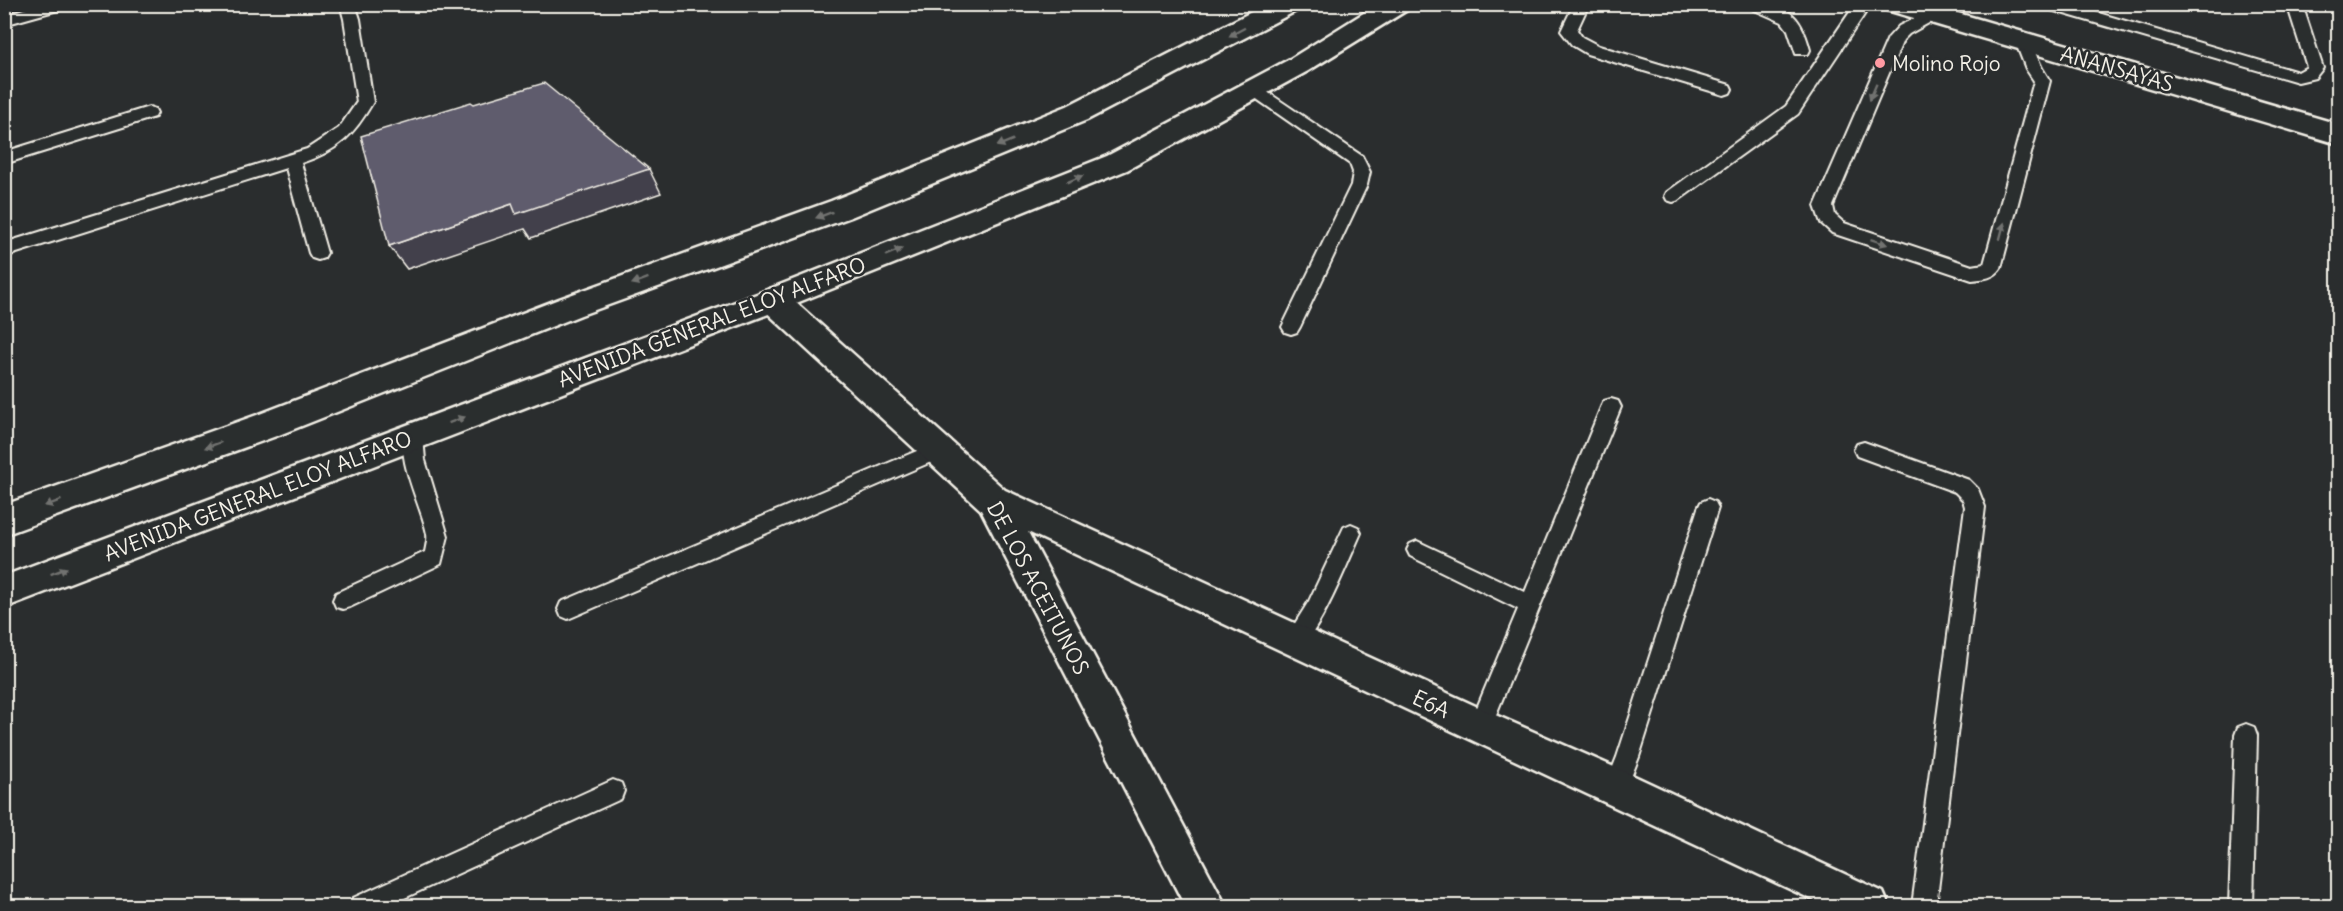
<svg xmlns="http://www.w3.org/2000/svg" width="2343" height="911" font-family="Delius,sans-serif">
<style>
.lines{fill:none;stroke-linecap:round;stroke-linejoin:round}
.service-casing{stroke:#f4f1e8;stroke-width:4}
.minor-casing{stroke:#f4f1e8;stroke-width:5}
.primary-casing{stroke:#f4f1e8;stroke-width:5}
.service{fill:#2a2d2e;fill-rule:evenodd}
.minor{fill:#2a2d2e;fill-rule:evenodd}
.primary{fill:#2a2d2e;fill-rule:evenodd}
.shaded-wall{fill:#42404c;stroke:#f4f1e8;stroke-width:1.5}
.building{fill:#5e5b6d;stroke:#f4f1e8;stroke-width:1.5}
.oneway{fill:#71726f}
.poi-dot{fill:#ff9aa2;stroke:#2a2d2e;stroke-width:2}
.labels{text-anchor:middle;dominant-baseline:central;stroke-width:5;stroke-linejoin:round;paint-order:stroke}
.poi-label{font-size:21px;fill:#f4f1e8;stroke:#2a2d2e;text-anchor:start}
.street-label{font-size:21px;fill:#f4f1e8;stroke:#2a2d2e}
</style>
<rect width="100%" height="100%" fill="#2a2d2e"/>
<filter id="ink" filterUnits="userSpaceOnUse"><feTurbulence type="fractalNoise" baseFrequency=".0167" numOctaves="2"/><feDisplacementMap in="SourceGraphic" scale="12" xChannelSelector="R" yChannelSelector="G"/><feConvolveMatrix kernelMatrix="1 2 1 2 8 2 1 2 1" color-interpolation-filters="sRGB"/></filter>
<g filter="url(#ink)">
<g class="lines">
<!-- service casing -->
<g class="service-casing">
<g id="service">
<polygon points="40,4 67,4 65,8 4,25 4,15"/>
<path d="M340 4H355L360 19 373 102C354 135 338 151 301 163L327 253 324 258 318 260 312 258 309 253 286 168 4 257V243L307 149 339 128 357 102 344 19Z"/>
<polygon points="1574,4 1589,4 1577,30 1582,37 1599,46 1730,85 1732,89 1730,93 1724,95 1587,54 1572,45 1561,31"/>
<path d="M1748 4C1786 4 1800 11 1810 50L1808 54H1796L1788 30 1782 22 1750 8Z"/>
<polygon points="1851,4 1866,4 1868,9 1798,114 1679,200 1673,202 1667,200 1665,196 1667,192 1786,106 1852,9"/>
<polygon points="2042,4 2068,4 2298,72 2307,67 2287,4 2302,4 2323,68 2315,78 2298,82 2044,8"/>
<path d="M1931 10 1939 15 1936 19 1909 34 1903 40 1833 206 1835 215 1844 223 1972 266 1984 264 2034 81 2026 69 2015 41 2023 36 2028 37 2042 68 2050 81 2001 268C1995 278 1983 279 1972 280L1832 233 1821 223 1815 206 1888 38 1899 26Z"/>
<polygon points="1254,83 1362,156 1370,172 1367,185 1300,327 1297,332 1291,334 1285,332 1282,327 1351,185 1353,172 1350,164 1248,93 1246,89 1248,85"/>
<polygon points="149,107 155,109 157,113 155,117 4,164 4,152"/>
<polygon points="1611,399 1618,401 1621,407 1491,727 1488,735 1480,738 1472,735 1469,727 1518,609 1410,556 1407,550 1410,544 1417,541 1525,592 1601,407 1604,401"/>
<path d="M413 429 420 431 423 437 425 460 448 536 441 564 350 607 343 609 336 607 333 600 336 593 425 552C426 546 428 540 427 534 422 507 394 455 406 431Z"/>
<polygon points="938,442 945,444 948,450 945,456 575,616 568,619 561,616 558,609 561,602"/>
<polygon points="1864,442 1969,480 1978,489 1985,507 1936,906 1912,906 1965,507 1963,500 1955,492 1857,456 1854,450 1857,444"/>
<polygon points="1708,499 1715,502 1718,508 1639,757 1624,795 1616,798 1608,795 1605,787 1617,757 1698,508 1701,502"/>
<path d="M1351 524 1358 527 1361 533C1350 557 1317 642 1295 651L1287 648 1284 641 1309 601 1344 527Z"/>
<polygon points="2246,724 2254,727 2257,735 2253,906 2229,906 2235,735 2238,727"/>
<polygon points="613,780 621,783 624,791 621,799 387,906 349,906 353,898"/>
</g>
</g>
<!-- minor casing -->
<g class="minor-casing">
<g id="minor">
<polygon points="1883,4 1927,4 2338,124 2338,144 1887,10"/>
<polygon points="773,288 784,292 1005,490 1493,714 1630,774 1883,892 1889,906 1826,906 1028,532 1226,906 1185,906 981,510 762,308 758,300 762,292"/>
</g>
</g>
<!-- primary casing -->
<g class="primary-casing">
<g id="primary">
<polygon points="1267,4 1302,4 1298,10 1087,120 851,217 581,315 279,435 4,535 4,505 257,415 559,299 831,201 1067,106"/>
<polygon points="1378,4 1411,4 1407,10 1308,71 1127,170 784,308 4,608 4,576 762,292 1107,156 1290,59"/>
</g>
</g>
<!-- service -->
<use href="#service" class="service"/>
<!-- minor -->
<use href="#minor" class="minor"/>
<!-- primary -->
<use href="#primary" class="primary"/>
</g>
<!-- shaded-wall -->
<polygon class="shaded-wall" points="649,169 661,193 531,238 525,229 407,269 389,246 512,204"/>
<!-- building -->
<polygon class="building" points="544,83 649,169 516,214 512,204 389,246 361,136 471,102 474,104"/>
<!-- one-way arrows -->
<defs><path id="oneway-solid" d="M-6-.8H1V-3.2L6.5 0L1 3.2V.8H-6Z" transform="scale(1.5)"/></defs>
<g class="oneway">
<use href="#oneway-solid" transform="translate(1237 32) rotate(152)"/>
<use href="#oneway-solid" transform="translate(1873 92) rotate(113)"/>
<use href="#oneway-solid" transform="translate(1005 143) rotate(158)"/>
<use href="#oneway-solid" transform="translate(1075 179) rotate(-22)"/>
<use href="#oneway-solid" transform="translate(824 215) rotate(160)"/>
<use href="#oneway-solid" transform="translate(2002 231) rotate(-75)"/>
<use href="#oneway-solid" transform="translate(1879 242) rotate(18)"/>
<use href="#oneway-solid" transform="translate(894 252) rotate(-22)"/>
<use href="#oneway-solid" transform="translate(640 281) rotate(160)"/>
<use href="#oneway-solid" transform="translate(457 420) rotate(-21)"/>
<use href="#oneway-solid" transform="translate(213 445) rotate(160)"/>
<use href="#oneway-solid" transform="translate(53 503) rotate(160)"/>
<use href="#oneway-solid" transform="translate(59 571) rotate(-21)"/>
</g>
</g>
<!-- markers -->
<circle class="poi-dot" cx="1880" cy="63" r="6"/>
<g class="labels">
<!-- poi labels -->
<g class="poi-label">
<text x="1892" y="63">Molino Rojo</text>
</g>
<!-- street labels -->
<g class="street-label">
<text transform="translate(2117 69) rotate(16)">ANANSAYAS</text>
<text transform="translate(712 322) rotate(-21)">AVENIDA GENERAL ELOY ALFARO</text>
<text transform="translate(258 496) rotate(-21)">AVENIDA GENERAL ELOY ALFARO</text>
<text transform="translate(1038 588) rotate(62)">DE LOS ACEITUNOS</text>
<text transform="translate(1431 704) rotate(25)">E6A</text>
</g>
</g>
<!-- margin -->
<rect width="2343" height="911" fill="none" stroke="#2a2d2e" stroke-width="24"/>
<rect x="12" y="12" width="2319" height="887" fill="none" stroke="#f4f1e8" stroke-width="2" filter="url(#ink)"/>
</svg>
